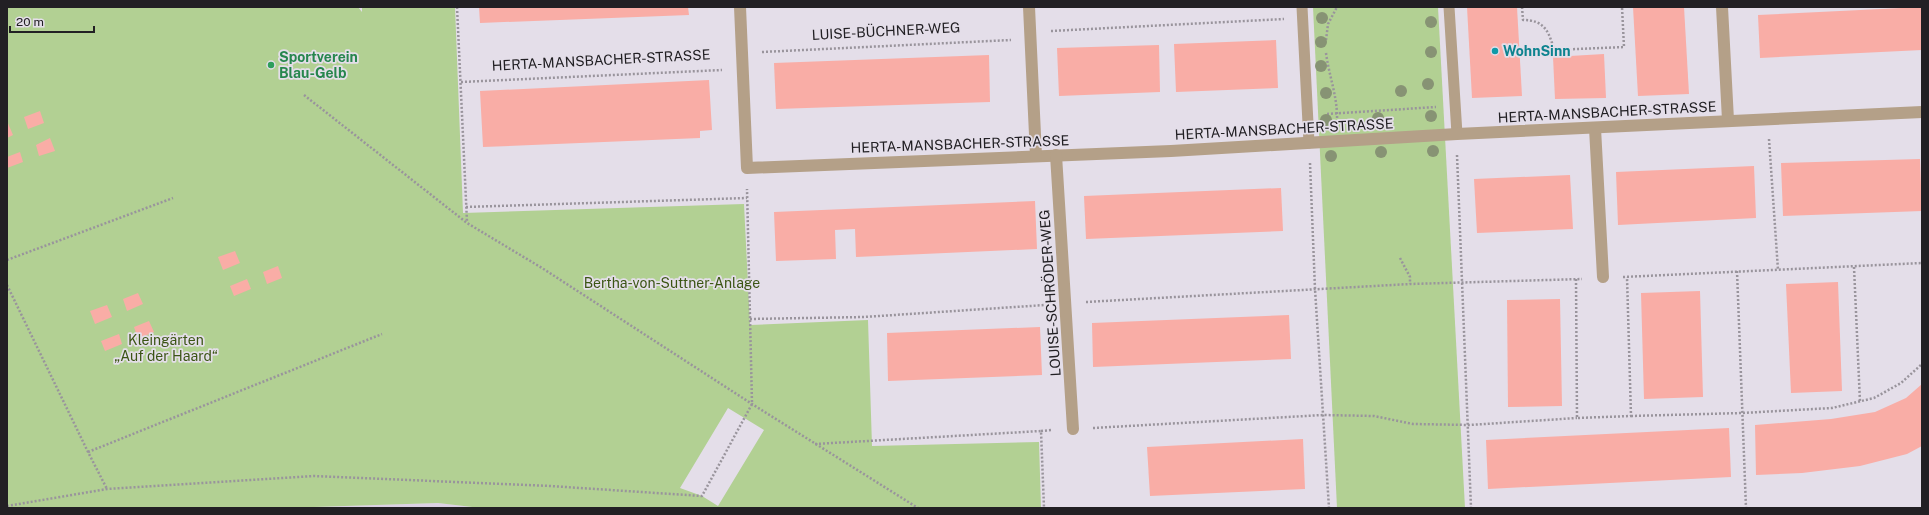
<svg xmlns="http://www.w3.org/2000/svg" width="1929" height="515" font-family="'Public Sans',sans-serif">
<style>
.built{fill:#dcd2e4}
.green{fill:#b2d093;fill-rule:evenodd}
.building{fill:#f9ada6}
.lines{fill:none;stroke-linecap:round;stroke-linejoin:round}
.path{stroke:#99949c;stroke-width:2.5;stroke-dasharray:2 2;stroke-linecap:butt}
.service{stroke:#b4a088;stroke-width:11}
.minor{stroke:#b4a088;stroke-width:12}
.tree{fill:#879374}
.culture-dot{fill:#0f9aa8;stroke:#e4dee9;stroke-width:1.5}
.leisure-dot{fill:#2e9e5b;stroke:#e4dee9;stroke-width:1.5}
.labels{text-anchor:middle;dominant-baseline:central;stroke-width:3.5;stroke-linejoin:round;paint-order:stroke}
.street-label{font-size:14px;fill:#222024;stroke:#e4dee9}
.culture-label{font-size:14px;font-weight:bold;fill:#0d838f;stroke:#e4dee9;text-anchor:start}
.leisure-label{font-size:14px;font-weight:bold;fill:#27864d;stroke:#e4dee9;text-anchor:start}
.park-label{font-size:14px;fill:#3b5514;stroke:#e4dee9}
</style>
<rect width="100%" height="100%" fill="#e4dee9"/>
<!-- built -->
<polygon class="built" points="438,503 481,508 283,508"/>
<!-- green -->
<g class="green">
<path d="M7 7H358L362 12V7H455L463 213 744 204 750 325 868 320 872 446 1039 442 1041 508H481L438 503 283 508H7ZM728 408 764 430 718 506 702 496 680 488Z"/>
<polygon points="1313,7 1438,7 1465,508 1337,508"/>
</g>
<!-- building -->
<g class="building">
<polygon points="479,7 688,7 689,15 480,23"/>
<polygon points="1467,7 1517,7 1522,96 1472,98"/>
<polygon points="1633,7 1684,7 1689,94 1638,96"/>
<polygon points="1922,7 1922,50 1760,58 1758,15"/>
<polygon points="1276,40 1278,88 1176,92 1174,44"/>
<polygon points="1159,45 1160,92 1059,96 1057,48"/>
<polygon points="1604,54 1606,98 1555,99 1553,57"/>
<polygon points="989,55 990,102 776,109 774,63"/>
<polygon points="709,80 712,130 700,131 700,138 483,147 480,91"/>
<polygon points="40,111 44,123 28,129 24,117"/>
<polygon points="7,121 13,135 7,138"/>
<polygon points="50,138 55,151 39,156 36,145"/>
<polygon points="20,152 23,162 7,168 7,157"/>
<polygon points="1920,159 1922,211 1783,216 1781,163"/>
<polygon points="1754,166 1756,218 1618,225 1616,172"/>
<polygon points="1570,175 1573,229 1477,233 1474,179"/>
<polygon points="1281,188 1283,231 1086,239 1084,196"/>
<polygon points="1035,201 1037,249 856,257 855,229 835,230 836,259 776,261 774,212"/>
<polygon points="235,251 240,263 223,270 218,257"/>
<polygon points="278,266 282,278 267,284 263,272"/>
<polygon points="247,279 251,289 234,296 230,286"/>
<polygon points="1838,282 1842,391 1791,393 1786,284"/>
<polygon points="1700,291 1703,397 1644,399 1641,293"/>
<polygon points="138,293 143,304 127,311 123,299"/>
<polygon points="1560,299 1562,406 1508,407 1507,300"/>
<polygon points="107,305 112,317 95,324 90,311"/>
<polygon points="1289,315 1291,359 1093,367 1092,323"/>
<polygon points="149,321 154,332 138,339 134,327"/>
<polygon points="1040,327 1042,375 888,381 887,333"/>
<polygon points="119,334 122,344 105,351 101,341"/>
<polygon points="1922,384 1922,446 1907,454 1860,466 1802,473 1756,475 1755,425 1831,419 1875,412 1906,398"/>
<polygon points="1729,428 1731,477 1488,489 1486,440"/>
<polygon points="1303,439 1305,489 1150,496 1147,447"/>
</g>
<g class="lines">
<!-- path -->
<g class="path">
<polyline points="457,7 467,222"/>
<path d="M1522 7 1523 20C1544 20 1549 31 1554 50L1624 47 1622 7"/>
<polyline points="1051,31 1284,19"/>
<polyline points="1326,40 1328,24 1337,7"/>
<polyline points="762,52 1011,40"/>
<path d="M1326 53C1329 76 1338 98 1337 121"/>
<polyline points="461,82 722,70"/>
<polyline points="304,95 467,223 542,268 752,404 918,508"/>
<polyline points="1327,114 1436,107"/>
<polyline points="1769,139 1778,270"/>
<polyline points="1457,155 1471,508"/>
<polyline points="1310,163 1315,289 1329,508"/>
<polyline points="466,207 747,198"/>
<polyline points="1400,258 1410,277 1410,284"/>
<polyline points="7,260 173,198"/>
<polyline points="1854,267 1860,402"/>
<polyline points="1737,271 1746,508"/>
<polyline points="1623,277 1922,263"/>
<polyline points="1576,279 1577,418 1631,416 1627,277"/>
<polyline points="7,285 88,452 107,489"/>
<polyline points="1086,302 1410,284 1582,279"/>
<polyline points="750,319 864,317 1045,305"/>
<polyline points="1631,416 1742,413 1832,408 1874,398 1901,383 1922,364"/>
<polyline points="1093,428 1323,415 1374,416 1413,424 1469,425 1577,418"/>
<polyline points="1041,431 1052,430"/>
<polyline points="815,444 1041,431 1044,508"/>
<polyline points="88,452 382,334"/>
<polyline points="7,506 107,489 314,476 550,486 702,496 752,404 747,189"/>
</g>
<!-- service -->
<g class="service">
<polyline points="1302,7 1309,143"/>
<polyline points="1449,7 1457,134"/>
</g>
<!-- minor -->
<g class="minor">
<polyline points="740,7 747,168 1171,151 1457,134 1922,112"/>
<polyline points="1029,7 1036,156"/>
<polyline points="1722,7 1728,120"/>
<polyline points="1595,128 1603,277"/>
<polyline points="1056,155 1073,429"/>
</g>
</g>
<!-- trees -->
<g class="tree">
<circle cx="1322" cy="18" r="6"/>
<circle cx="1431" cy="22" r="6"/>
<circle cx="1321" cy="42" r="6"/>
<circle cx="1431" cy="52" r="6"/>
<circle cx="1321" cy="66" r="6"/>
<circle cx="1428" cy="84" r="6"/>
<circle cx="1401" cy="91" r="6"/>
<circle cx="1326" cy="93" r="6"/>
<circle cx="1431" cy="116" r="6"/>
<circle cx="1378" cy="118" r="6"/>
<circle cx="1326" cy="120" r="6"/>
<circle cx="1433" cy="151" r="6"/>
<circle cx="1381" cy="152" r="6"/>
<circle cx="1331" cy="156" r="6"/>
</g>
<!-- markers -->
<circle class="culture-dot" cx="1495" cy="51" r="4"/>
<circle class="leisure-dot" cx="271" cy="65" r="4"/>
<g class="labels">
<!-- street labels -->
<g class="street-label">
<text transform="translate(886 31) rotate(-3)">LUISE-BÜCHNER-WEG</text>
<text transform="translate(601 60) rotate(-3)">HERTA-MANSBACHER-STRASSE</text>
<text transform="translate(1607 112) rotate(-3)">HERTA-MANSBACHER-STRASSE</text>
<text transform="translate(1284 129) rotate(-3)">HERTA-MANSBACHER-STRASSE</text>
<text transform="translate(960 144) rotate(-2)">HERTA-MANSBACHER-STRASSE</text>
<text transform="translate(1050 293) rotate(-94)">LOUISE-SCHRÖDER-WEG</text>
</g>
<!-- culture labels -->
<g class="culture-label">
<text x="1503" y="51">WohnSinn</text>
</g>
<!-- leisure labels -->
<g class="leisure-label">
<text x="279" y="57">Sportverein<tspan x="279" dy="16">Blau-Gelb</tspan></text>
</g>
<!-- park labels -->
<g class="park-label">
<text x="672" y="283">Bertha-von-Suttner-Anlage</text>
<text x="166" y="340">Kleingärten<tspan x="166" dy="16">„Auf der Haard“</tspan></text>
</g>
</g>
<!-- border -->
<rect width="1929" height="515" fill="none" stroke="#222024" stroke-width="16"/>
<!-- scale -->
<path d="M10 26v6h84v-6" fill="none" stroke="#222024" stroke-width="2"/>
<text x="16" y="26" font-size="12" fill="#222024" stroke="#e4dee9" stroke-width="3" paint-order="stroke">20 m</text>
</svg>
